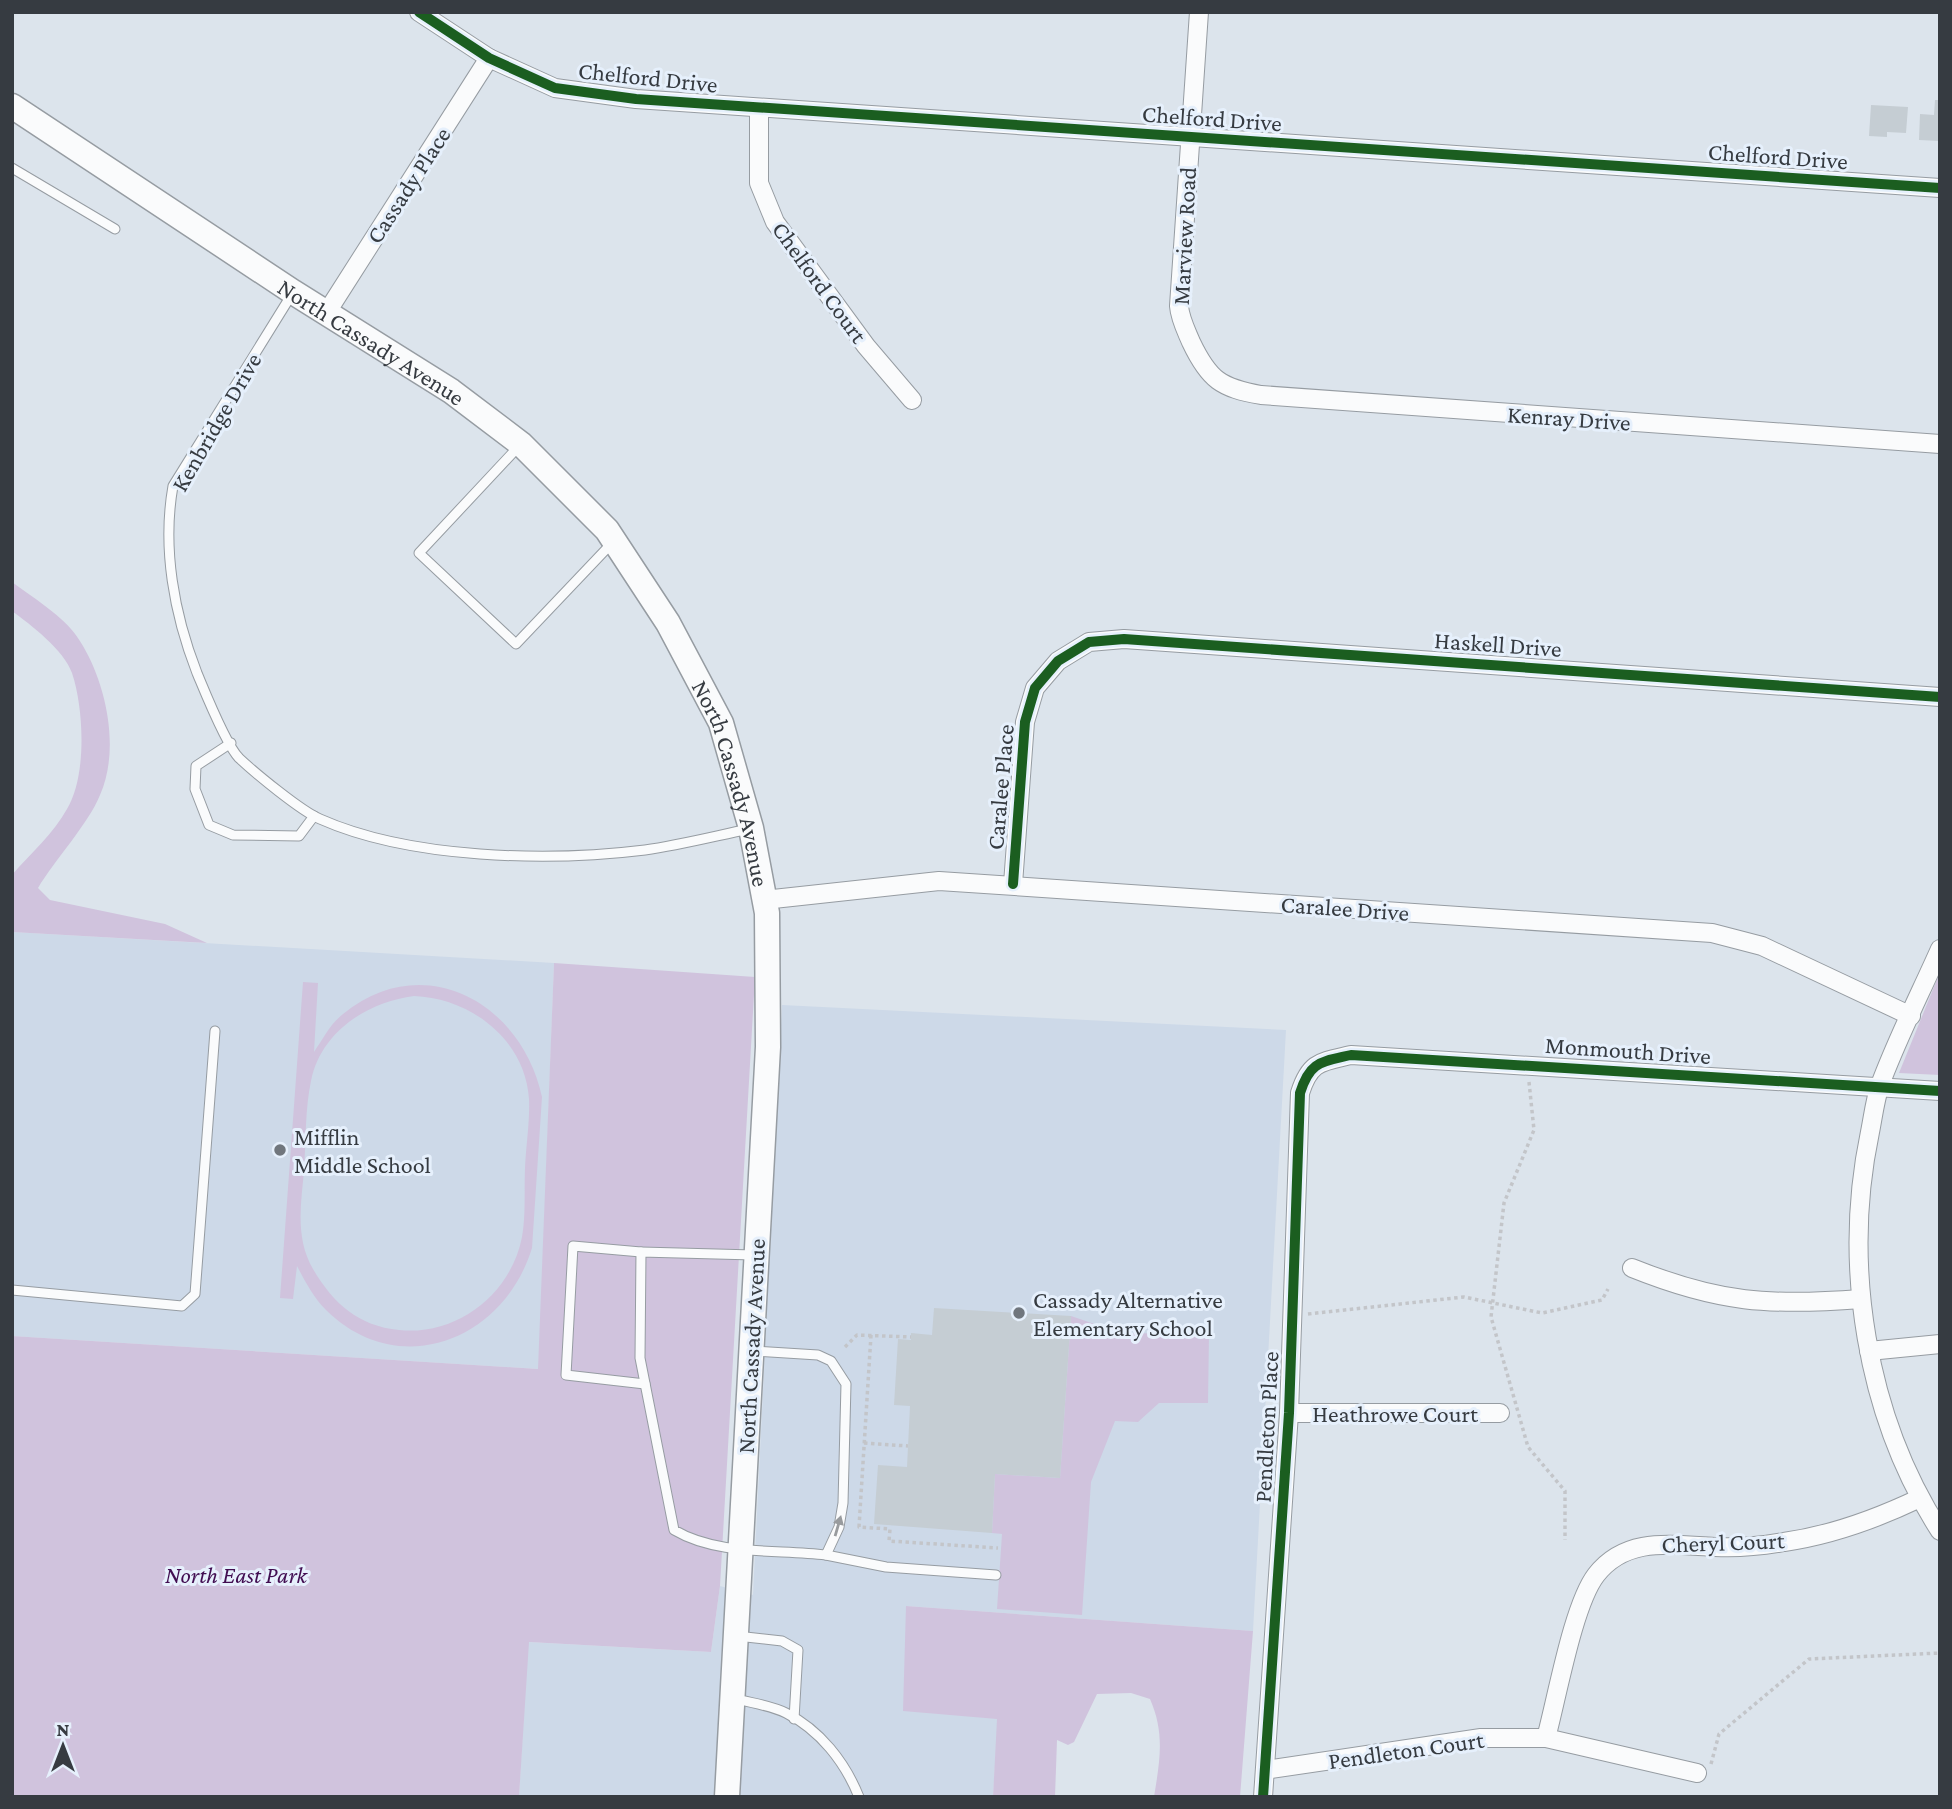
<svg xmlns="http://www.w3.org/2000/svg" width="1952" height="1809" font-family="'Crimson Pro',serif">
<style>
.built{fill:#cdd9e8}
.green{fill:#d0c3dd;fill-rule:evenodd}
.building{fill:#c5cdd3}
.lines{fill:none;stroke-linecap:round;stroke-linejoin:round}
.lane-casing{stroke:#969ca2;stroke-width:11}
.street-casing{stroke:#969ca2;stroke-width:20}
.secondary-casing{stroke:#969ca2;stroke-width:27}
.path{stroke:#c3c5c9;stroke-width:3.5;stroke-dasharray:3.5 3.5;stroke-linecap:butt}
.lane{stroke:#fafbfc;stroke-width:9}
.street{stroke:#fafbfc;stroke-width:18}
.secondary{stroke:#fafbfc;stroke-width:24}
.cycleway-casing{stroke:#e6f0fc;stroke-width:15}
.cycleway{stroke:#1b5e20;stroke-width:10}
.oneway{fill:#989b9e}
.poi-dot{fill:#70767d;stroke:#e6f0fc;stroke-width:2.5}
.labels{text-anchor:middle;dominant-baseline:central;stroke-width:6;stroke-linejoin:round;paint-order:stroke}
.street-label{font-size:24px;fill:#363b41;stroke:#e6f0fc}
.poi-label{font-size:24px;fill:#363b41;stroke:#e6f0fc;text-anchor:start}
.park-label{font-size:24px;font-style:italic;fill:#410d51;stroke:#e6f0fc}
</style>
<rect width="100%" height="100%" fill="#dce4ec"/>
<!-- built -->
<g class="built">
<polygon points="12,932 554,963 539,1369 12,1336"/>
<polygon points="782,1005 1286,1030 1253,1631 906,1606 998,1719 993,1797 519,1797 528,1642 711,1652 720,1586 753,1595"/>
</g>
<!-- green -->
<g class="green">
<path d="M12 582C37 601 68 618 83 646 107 687 120 750 100 795 89 823 54 861 38 888L50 900 165 924 207 943 12 932V875C30 854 54 833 67 809 87 776 84 709 72 673 64 650 31 625 12 611Z"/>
<polygon points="554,963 755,977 720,1586 711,1652 529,1642 519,1797 12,1796 12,1336 538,1369"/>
<polygon points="1940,972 1940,1075 1899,1073"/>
<path d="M303 982 318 983 314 1052C323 1039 330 1024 343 1014 424 948 522 1003 542 1097L532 1248C504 1340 399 1382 326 1310 313 1297 305 1281 297 1266L293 1299 280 1298ZM414 996C470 998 525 1039 529 1099 530 1121 526 1146 525 1168 524 1190 526 1215 522 1237 511 1294 457 1336 399 1330 358 1326 333 1303 313 1269 295 1238 301 1204 304 1171 306 1141 305 1109 311 1081 321 1031 368 1002 414 996Z"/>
<polygon points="1071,1316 1121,1333 1209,1334 1208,1403 1159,1403 1138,1422 1115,1421 1091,1482 1082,1615 997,1609 1002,1534 992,1533 995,1474 1060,1478"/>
<path d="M906 1606 1253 1631 1240 1797H1154C1160 1760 1165 1733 1150 1699L1131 1693 1097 1694 1074 1742 1068 1745 1057 1740 1055 1797H993L997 1719 903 1711Z"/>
</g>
<!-- building -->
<g class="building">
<polygon points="1935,100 1940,100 1940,141 1919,140 1920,114 1934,115"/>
<polygon points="1871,105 1908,107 1906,133 1887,132 1887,137 1869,136"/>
<polygon points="934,1308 1071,1316 1060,1478 995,1474 992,1533 874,1524 878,1465 907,1467 910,1406 894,1405 898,1339 911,1340 911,1333 932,1335"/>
</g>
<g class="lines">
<!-- lane casing -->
<g class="lane-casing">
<g id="lane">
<polyline points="12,168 115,229"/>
<path d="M292 294 173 486C162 548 174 614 197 673 205 692 226 745 239 758 255 773 301 811 320 819 410 859 548 862 645 850 680 845 715 836 749 829"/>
<polyline points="520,445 419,553 516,644 612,543"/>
<polyline points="231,743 196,766 195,789 209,825 233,835 299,836 314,816"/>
<polyline points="641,1252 573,1246 566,1375 645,1384"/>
<polyline points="12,1290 182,1306 195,1294 215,1031"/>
<path d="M752 1351 818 1355 831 1361 846 1384 843 1503 839 1527 826 1555C777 1549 718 1556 674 1530L640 1358 641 1252 754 1255"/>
<polyline points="826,1555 886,1567 996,1575"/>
<polyline points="737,1636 782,1641 798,1650 794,1719"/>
<path d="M733 1698C750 1703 770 1705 786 1713 820 1730 845 1762 859 1797"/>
</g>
</g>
<!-- street casing -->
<g class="street-casing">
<g id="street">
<polyline points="419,12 489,58 555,88 636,99 1940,188"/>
<path d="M1199 12 1179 306C1180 319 1186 330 1191 342 1209 380 1221 388 1261 395L1940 444"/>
<polyline points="759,109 759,183 775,222 866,346 912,400"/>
<polyline points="327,312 489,58"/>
<polyline points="1013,884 1025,722 1035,688 1058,661 1089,642 1124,639 1940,697"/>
<polyline points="764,900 939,881 1712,933 1762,946 1911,1016"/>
<path d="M1940 949C1920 994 1897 1039 1880 1085 1875 1100 1873 1117 1870 1132 1842 1265 1866 1416 1940 1531"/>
<path d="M1632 1268C1719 1303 1769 1306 1861 1299"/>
<polyline points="1869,1351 1940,1344"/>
<polyline points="1289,1413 1500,1413"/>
<path d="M1546 1738C1557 1698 1573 1605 1596 1575 1626 1536 1672 1545 1715 1547 1736 1548 1762 1546 1784 1542 1833 1535 1876 1519 1920 1498"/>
<polyline points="1265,1770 1481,1738 1546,1738 1697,1773"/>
<path d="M1263 1797 1289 1413 1300 1093C1310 1061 1321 1062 1351 1055L1940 1091"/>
</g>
</g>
<!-- secondary casing -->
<g class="secondary-casing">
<g id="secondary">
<path id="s1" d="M12 106 293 292 451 391 521 444 607 530 668 623 721 723 751 828 767 913 768 1047 727 1797"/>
</g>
</g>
<!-- path -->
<g class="path">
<polyline points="1529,1082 1534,1130 1504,1203 1491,1317 1528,1447 1565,1491 1565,1540"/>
<polyline points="1308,1314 1464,1297 1542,1313 1602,1300 1608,1289"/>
<polyline points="871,1335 859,1527 890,1529 889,1541 998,1548"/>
<polyline points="845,1347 857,1335 911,1337"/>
<polyline points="864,1443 908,1446"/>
<polyline points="1711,1764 1719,1734 1809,1659 1940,1653"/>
</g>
<!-- lane -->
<use href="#lane" class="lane"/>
<!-- street -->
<use href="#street" class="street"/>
<!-- secondary -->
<use href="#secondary" class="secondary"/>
<!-- cycleway casing -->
<g class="cycleway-casing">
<g id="cycleway">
<polyline points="419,12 489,58 555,88 636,99 1940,188"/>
<polyline points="1013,884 1025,722 1035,688 1058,661 1089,642 1124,639 1940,697"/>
<path d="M1263 1797 1289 1413 1300 1093C1310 1061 1321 1062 1351 1055L1940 1091"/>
</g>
</g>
<!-- cycleway -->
<use href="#cycleway" class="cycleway"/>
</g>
<!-- one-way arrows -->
<defs><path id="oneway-solid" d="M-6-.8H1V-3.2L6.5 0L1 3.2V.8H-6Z" transform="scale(1.75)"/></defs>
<use class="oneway" href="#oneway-solid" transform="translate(838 1526) rotate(-74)"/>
<!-- markers -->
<g class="poi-dot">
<circle cx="280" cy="1150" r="7"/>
<circle cx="1019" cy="1313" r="7"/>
</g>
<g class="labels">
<!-- street labels -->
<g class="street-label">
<text transform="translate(648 77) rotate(6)">Chelford Drive</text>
<text transform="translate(1212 118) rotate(4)">Chelford Drive</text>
<text transform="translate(1778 156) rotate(4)">Chelford Drive</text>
<text transform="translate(408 185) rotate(-57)">Cassady Place</text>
<text transform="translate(1184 236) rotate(-87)">Marview Road</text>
<text transform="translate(820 282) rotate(54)">Chelford Court</text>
<text stroke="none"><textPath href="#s1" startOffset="430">North Cassady Avenue</textPath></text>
<text transform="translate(1569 418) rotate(4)">Kenray Drive</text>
<text transform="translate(216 422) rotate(-60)">Kenbridge Drive</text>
<text transform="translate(1498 644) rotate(4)">Haskell Drive</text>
<text stroke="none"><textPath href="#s1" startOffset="1018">North Cassady Avenue</textPath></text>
<text transform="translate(1000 787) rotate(-85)">Caralee Place</text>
<text transform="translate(1345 908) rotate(4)">Caralee Drive</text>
<text transform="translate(1628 1050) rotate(4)">Monmouth Drive</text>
<text transform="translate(751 1346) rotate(-87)">North Cassady Avenue</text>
<text x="1395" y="1413">Heathrowe Court</text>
<text transform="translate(1266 1427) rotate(-87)">Pendleton Place</text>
<text transform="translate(1723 1542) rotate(-2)">Cheryl Court</text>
<text transform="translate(1406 1750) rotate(-8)">Pendleton Court</text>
</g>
<!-- poi labels -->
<g class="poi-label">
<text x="294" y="1136">Mifflin<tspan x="294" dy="28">Middle School</tspan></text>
<text x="1033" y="1299">Cassady Alternative<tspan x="1033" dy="28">Elementary School</tspan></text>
</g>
<!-- park labels -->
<g class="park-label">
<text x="236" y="1574">North East Park</text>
</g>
</g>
<!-- border -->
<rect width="1952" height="1809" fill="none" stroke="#363b41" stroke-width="28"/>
<!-- north arrow -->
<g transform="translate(63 1746)" stroke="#e6f0fc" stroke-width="5" paint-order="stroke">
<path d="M0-5L12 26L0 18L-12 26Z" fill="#363b41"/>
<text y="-10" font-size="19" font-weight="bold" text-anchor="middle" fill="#363b41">N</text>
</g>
</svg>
